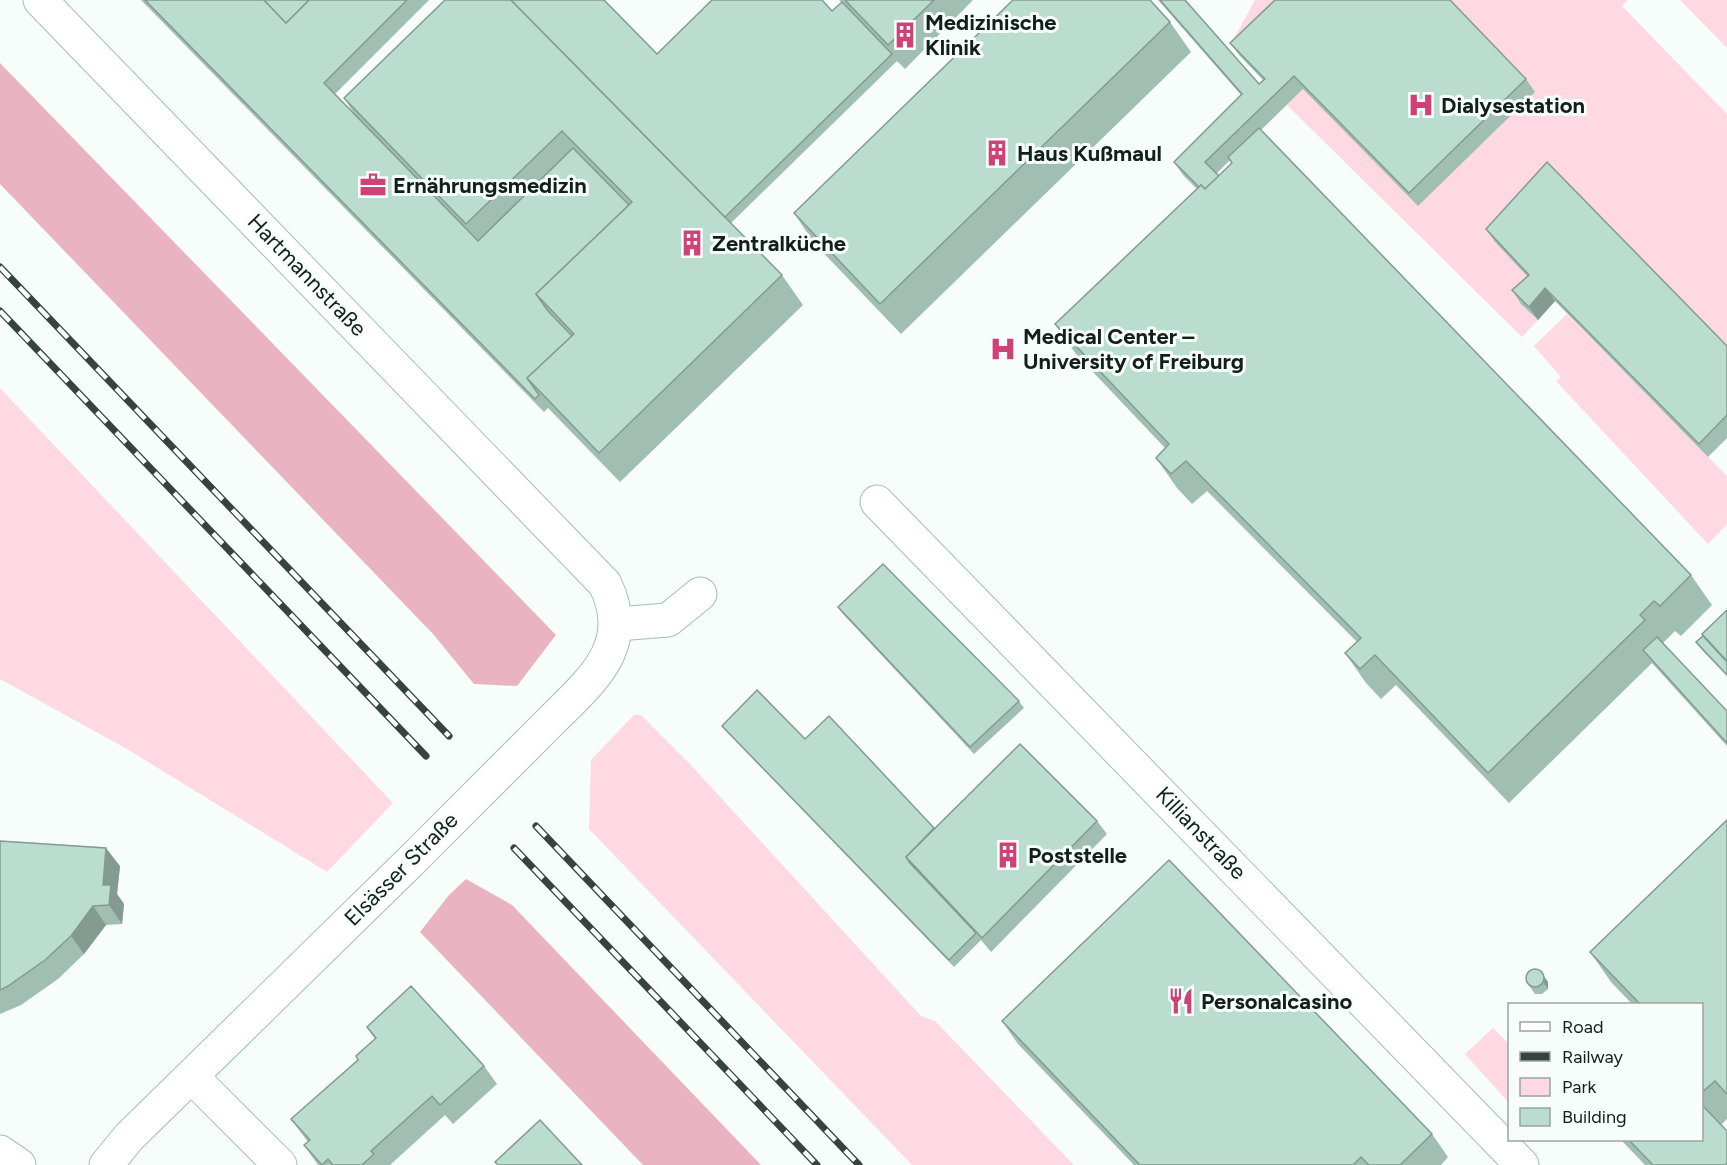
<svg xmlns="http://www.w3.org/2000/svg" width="1727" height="1165" font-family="Figtree,sans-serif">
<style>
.green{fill:#fed8e2}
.forest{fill:#eab3c2}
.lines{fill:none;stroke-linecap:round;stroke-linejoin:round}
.minor-casing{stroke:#a0c1b4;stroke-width:35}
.minor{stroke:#fff;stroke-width:33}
.rail-casing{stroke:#37433e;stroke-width:7}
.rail{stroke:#f6fdfa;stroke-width:4.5;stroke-dasharray:14;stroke-linecap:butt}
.minor-bridge-casing{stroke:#a0c1b4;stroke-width:35;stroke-linecap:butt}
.minor-bridge{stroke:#fff;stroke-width:33}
.wall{fill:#a1beb2;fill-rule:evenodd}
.shaded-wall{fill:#839b91}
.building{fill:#bbddcf;stroke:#839b91;stroke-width:1.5}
.labels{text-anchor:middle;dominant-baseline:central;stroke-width:6;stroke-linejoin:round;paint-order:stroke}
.poi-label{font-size:22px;font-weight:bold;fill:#121f1a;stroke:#f6fdfa;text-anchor:start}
.street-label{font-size:22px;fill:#121f1a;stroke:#f6fdfa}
</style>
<rect width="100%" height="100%" fill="#f6fdfa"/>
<!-- green -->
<g class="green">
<polygon points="1255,0 1298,0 1240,56 1231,44"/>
<polygon points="1447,0 1628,0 1622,6 1727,114 1727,350 1538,288 1522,303 1538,320 1522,337 1287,105 1303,89 1461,164 1535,92"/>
<polygon points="1680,0 1727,0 1727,48"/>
<polygon points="1567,314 1727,476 1727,524 1708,544 1556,381 1561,377 1534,346"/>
<polygon points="0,388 393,803 327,872 127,749 0,679"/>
<polygon points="634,715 641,715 688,762 921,1016 935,1021 1074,1165 912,1165 589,829 591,760"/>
<polygon points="1493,1028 1509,1044 1509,1103 1465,1054"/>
</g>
<!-- forest -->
<g class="forest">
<polygon points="0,63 556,635 517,686 474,684 433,634 0,184"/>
<polygon points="466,879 512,905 761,1165 643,1165 420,932 449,895"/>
</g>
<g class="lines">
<!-- minor casing -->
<g class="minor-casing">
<g id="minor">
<path d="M40 0 605 584C635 646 592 680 551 721"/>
<polyline points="877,502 1522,1165"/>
<polyline points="617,624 668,620 700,594"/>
<polyline points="192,1077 280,1165"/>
<polyline points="0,1152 19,1165"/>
<polyline points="106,1165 129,1137 413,859"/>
</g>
</g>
<!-- minor -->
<use href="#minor" class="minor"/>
<!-- rail casing -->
<g class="rail-casing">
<g id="rail">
<polyline points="0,267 449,736"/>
<polyline points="0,311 426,756"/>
<polyline points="536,826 859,1165"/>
<polyline points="514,848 817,1165"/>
</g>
</g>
<!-- rail -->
<use href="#rail" class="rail"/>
<!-- minor-bridge casing -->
<g class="minor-bridge-casing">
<polyline id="minor-bridge" points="413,859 551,721"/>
</g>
<!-- minor-bridge -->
<use href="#minor-bridge" class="minor-bridge"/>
</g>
<!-- wall -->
<g class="wall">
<polygon points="141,0 429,0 335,94 355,115 344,98 657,54 832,11 842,3 839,0 973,0 905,69 897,61 731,223 782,275 803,305 620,482 548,408 544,412"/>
<path d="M1158 0H1185L1259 84 1263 80 1240 56 1230 43 1526 79 1535 92 1418 206 1303 89 1261 130 1691 575 1712 605 1681 636 1675 631 1663 643 1727 711V746L1652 663 1509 803 1396 685 1381 699 1366 683 1345 653 1357 642 1207 491 1192 504 1177 488 1156 458 1165 448 1076 354 1055 324 1197 189 1183 175 1174 162 1241 95ZM1230 160 1232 163 1219 176 1216 174Z"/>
<polygon points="1170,22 1191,52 901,334 814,243 794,213"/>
<polygon points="1486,229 1727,346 1727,438 1708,457 1555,301 1538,320 1521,304 1512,290 1527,276 1495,242"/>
<polygon points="838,607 1019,701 1024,708 974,754 843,614"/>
<polygon points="1727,610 1727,676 1701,649 1696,642"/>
<polygon points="722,726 805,739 934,828 1097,821 1107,834 991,952 981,940 954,967 727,732"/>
<polygon points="1727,820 1727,1119 1721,1125 1727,1131 1727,1165 1645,1165 1621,1140 1701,1140 1701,1005 1633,1005 1611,982 1590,952"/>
<polygon points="0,841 120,866 117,894 124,904 122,924 106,925 84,954 58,979 21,1005 0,1014"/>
<polygon points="1543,975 1548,982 1548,989 1542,994 1535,994 1526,981"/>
<polygon points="1002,1021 1432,1134 1448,1157 1441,1165 1134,1165 1018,1044"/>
<polygon points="367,1027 484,1066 497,1084 453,1124 445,1115 390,1165 318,1165 304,1145 308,1142 291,1119 358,1060 375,1039"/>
</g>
<!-- shaded-wall -->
<g class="shaded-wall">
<polygon points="1545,288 1555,301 1538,320 1529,307"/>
<polygon points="106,848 120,866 117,894 124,904 122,924 109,905 103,885"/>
<polygon points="93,906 106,925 84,954 71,936"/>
<polygon points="1543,975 1548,982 1548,989 1543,982"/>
</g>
<!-- building -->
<g class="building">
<polygon points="145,0 264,0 286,23 309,0 407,0 324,83 478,241 573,148 629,205 536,294 548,311 572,336 527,378 539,395 535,399"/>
<polygon points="264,0 309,0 286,23"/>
<polygon points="445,0 511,0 782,275 599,453 527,378 574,334 536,294 632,202 562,131 466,224 344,98"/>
<polygon points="511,0 604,0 657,54 712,0 822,0 832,11 842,2 892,54 725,217"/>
<polygon points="845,0 934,0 888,45"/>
<polygon points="1013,0 1150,0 1170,22 880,304 794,213"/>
<polygon points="1160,0 1185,0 1259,84 1265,79 1230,43 1275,0 1450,0 1526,79 1409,193 1294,76 1205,162 1219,176 1205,189 1201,185 1199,187 1174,162 1242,94"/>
<polygon points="1259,128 1691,575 1660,606 1654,601 1640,615 1645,620 1488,773 1375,655 1360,669 1345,653 1361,638 1186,461 1171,474 1156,458 1169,444 1055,324 1201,185 1205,189 1232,163 1228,157"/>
<polygon points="1547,162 1727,346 1727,415 1699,444 1545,288 1529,307 1512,290 1529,275 1486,229"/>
<polygon points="883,564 1019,701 970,747 838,607"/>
<polygon points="1727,610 1727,661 1702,634"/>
<polygon points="1703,636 1727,662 1727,675 1696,642"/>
<polygon points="1657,637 1727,711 1727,743 1643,650"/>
<polygon points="757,690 805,739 829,716 934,828 906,857 910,863 976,933 949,960 722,726"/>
<polygon points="1020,744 1097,821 982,938 906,857"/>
<polygon points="1727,820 1727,1094 1715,1081 1701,1093 1701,1005 1641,1005 1590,952"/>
<polygon points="0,841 106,848 103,885 111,885 109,905 93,906 71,936 45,960 8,986 0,990"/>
<polygon points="1169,860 1432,1134 1400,1165 1369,1165 1361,1157 1353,1165 1140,1165 1002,1021"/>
<circle cx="1535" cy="978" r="9"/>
<polygon points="411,986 484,1066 440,1105 432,1096 371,1151 374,1154 362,1165 333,1165 328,1159 322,1165 304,1145 310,1140 291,1119 358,1060 356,1056 376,1038 367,1027"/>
<polygon points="1701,1104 1727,1131 1727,1163 1725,1165 1653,1165 1629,1140 1701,1140"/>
<polygon points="540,1120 582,1165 498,1165 495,1162"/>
</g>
<!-- icons -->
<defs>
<g id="building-bare" transform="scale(2.07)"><path d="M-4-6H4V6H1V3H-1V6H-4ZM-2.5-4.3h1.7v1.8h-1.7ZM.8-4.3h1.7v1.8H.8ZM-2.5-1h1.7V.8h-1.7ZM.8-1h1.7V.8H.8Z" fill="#ce4276" stroke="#f6fdfa" stroke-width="2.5" paint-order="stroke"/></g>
<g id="hospital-bare" transform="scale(2.07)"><path d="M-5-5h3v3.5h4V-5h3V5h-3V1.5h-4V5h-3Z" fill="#ce4276" stroke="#f6fdfa" stroke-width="2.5" paint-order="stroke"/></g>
<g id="office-bare" transform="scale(2.07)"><path d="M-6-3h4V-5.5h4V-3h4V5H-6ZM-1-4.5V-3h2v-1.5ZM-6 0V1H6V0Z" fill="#ce4276" stroke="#f6fdfa" stroke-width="2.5" paint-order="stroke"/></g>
<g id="restaurant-bare" transform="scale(2.07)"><path d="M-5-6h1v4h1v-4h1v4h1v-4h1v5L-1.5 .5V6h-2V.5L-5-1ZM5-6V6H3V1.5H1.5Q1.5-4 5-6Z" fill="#ce4276" stroke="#f6fdfa" stroke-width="2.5" paint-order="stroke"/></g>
</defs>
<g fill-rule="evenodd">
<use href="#building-bare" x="905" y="35"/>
<use href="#hospital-bare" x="1421" y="105"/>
<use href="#building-bare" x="997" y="153"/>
<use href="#office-bare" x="373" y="185"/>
<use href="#building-bare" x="692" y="243"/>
<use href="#hospital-bare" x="1003" y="349"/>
<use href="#building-bare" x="1008" y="855"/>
<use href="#restaurant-bare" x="1181" y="1001"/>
</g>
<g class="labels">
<!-- poi labels -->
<g class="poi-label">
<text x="925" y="22">Medizinische<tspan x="925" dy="25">Klinik</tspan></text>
<text x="1441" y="105">Dialysestation</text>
<text x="1017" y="153">Haus Kußmaul</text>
<text x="393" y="185">Ernährungsmedizin</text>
<text x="712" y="243">Zentralküche</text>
<text x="1023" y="336">Medical Center –<tspan x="1023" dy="25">University of Freiburg</tspan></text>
<text x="1028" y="855">Poststelle</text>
<text x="1201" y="1001">Personalcasino</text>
</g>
<!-- street labels -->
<g class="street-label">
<text transform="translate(307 275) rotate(46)">Hartmannstraße</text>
<text transform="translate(1201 833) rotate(46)">Killianstraße</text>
<text transform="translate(401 869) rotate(-45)">Elsässer Straße</text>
</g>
</g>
<!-- legend -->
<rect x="1508" y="1003" width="195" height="138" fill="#f6fdfa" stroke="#9ba4a0" stroke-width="1.5"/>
<rect x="1520" y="1022" width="30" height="9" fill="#ffffff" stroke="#9ba4a0" stroke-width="1.5"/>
<text x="1562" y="1033" font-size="18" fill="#121f1a">Road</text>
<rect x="1520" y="1052" width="30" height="9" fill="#37433e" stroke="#9ba4a0" stroke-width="1.5"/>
<text x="1562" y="1063" font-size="18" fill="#121f1a">Railway</text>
<rect x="1520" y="1078" width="30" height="18" fill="#fed8e2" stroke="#9ba4a0" stroke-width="1.5"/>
<text x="1562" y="1093" font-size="18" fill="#121f1a">Park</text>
<rect x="1520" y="1108" width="30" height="18" fill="#bbddcf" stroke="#9ba4a0" stroke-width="1.5"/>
<text x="1562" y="1123" font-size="18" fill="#121f1a">Building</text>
</svg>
